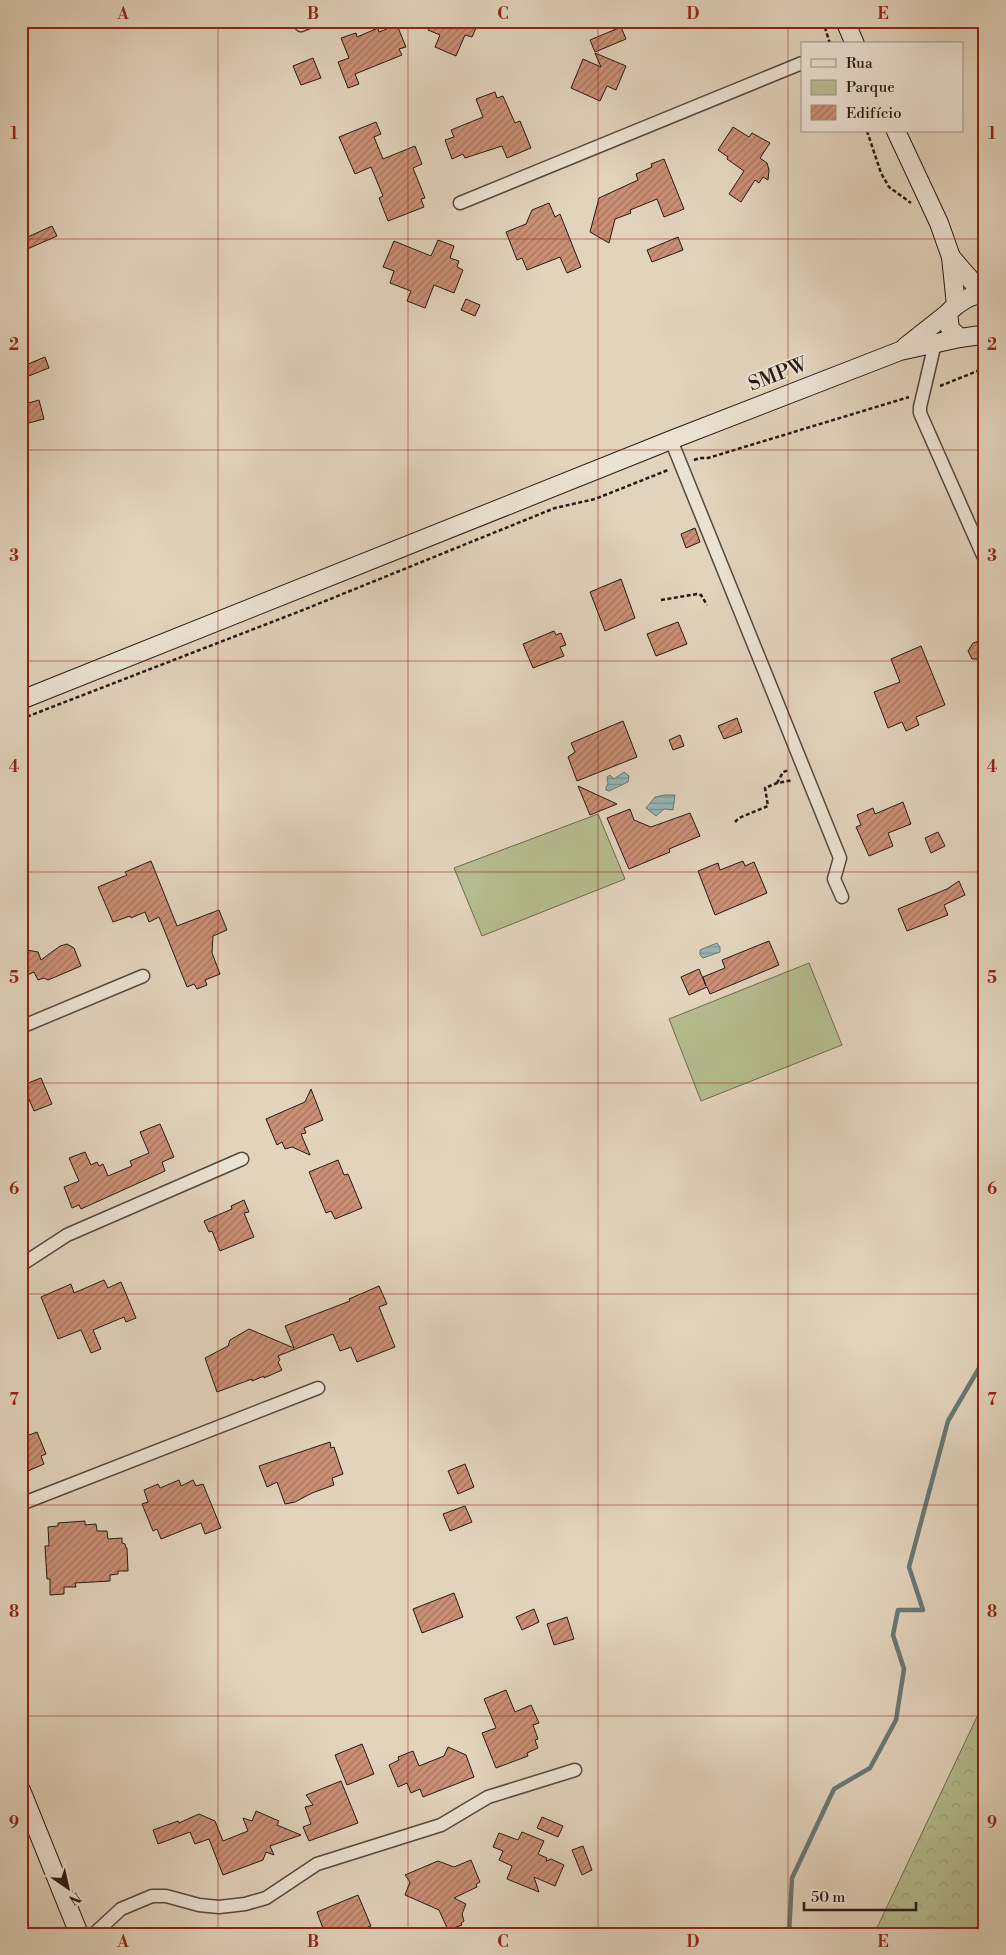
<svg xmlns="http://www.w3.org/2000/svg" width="1006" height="1955" font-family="'Libre Bodoni',serif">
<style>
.green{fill:#b5bc8f;stroke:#6e6a52}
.forest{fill:url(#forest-crowns);stroke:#6e6a52}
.water{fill:url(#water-rules);stroke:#697874}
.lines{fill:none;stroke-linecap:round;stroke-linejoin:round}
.stream{stroke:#697874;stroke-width:4.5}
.building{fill:url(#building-hatch);stroke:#261914}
.street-casing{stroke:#55483e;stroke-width:15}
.secondary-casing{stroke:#261914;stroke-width:20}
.path{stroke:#261914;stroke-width:2.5;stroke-dasharray:4 2.5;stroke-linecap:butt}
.street{stroke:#ece2d3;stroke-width:12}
.secondary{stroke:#ece2d3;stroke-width:18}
.grid{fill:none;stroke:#8f2418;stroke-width:1;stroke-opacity:0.55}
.labels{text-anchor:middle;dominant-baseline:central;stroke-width:4;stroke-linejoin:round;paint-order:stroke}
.street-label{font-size:20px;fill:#261914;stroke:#ece2d3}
.neatline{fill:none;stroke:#8f2418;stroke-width:2}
.grid-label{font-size:16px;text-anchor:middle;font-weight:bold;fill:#8f2418}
</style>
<defs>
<pattern id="forest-crowns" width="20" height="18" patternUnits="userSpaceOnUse" patternTransform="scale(1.25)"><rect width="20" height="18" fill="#b5bc8f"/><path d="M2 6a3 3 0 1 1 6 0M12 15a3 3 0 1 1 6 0" fill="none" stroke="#9ca17a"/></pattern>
<pattern id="water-rules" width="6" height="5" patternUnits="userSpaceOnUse" patternTransform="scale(1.25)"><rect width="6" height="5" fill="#95b7b4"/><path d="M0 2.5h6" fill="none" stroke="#799491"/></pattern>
<pattern id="building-hatch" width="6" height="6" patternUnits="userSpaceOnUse" patternTransform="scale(1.25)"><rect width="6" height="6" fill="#cb8f76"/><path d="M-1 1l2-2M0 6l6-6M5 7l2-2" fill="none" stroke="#a57460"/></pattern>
</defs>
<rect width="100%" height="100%" fill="#e2d3bc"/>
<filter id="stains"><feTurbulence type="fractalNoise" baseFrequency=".004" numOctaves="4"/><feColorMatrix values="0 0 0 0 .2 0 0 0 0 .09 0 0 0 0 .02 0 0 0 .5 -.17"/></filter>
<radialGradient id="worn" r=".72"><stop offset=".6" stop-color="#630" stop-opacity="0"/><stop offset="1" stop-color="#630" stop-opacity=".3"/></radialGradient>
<!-- green -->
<g class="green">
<polygon points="598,814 625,879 482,936 454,868"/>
<polygon points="809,963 842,1045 701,1101 669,1019"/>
</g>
<!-- forest -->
<polygon class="forest" points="985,1700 985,1934 874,1934"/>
<!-- water -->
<g class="water">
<polygon points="624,772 629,776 628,782 609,791 606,790 606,787 608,784 607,777 610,775 614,779"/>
<polygon points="664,795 675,795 673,810 664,809 656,816 646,808 655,797"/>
<polygon points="717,943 720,947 720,952 703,958 700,955 700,950"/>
</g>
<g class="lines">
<!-- stream -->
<polyline class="stream" points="789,1934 792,1878 834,1789 870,1768 896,1720 904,1669 893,1635 898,1610 923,1610 909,1567 948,1421 985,1358"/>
</g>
<!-- building -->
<g class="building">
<polygon points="432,21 479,21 472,37 465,35 456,56 435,47 440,35 428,30"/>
<polygon points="397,25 406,47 399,49 402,55 355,74 359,84 348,88 338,62 349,58 341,38 356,33 357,37 378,28 379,32"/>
<polygon points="621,27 626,39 595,52 590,40"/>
<polygon points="595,53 626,66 616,90 607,86 600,101 571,88 583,59 601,67"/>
<polygon points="313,58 321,78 301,85 293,66"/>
<polygon points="495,92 497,98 503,96 515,123 520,121 531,148 507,158 502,146 465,158 463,154 452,159 445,140 454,137 451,130 483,117 476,99"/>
<polygon points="376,122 381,134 374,137 383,159 415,146 422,164 413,168 425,198 421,199 424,207 388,221 379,198 383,196 371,167 355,174 339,137"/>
<polygon points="733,127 749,137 752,133 770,143 760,158 767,163 769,170 768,180 763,177 759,183 755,180 741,202 729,194 744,171 727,159 728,157 718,150"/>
<polygon points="664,159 684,209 664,217 657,199 630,210 631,213 615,219 609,243 590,232 599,198 638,180 636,174 652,167 651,164"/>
<polygon points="549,203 555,217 560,214 581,267 567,273 560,257 527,270 522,258 517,260 506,232 526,224 532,210"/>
<polygon points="52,226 57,236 25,250 21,240"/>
<polygon points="678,237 683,250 652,262 647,250"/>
<polygon points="438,240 454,246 450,258 459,261 457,267 463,270 454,293 434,285 425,308 407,301 411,291 390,283 394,271 383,267 394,241 431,256"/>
<polygon points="466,299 480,305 475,316 461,310"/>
<polygon points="45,357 49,368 21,379 21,367"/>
<polygon points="39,400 44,419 25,424 21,405"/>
<polygon points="695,528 700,542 686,548 681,534"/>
<polygon points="621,579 635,618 605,631 590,592"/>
<polygon points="678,622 687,644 656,656 647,634"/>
<polygon points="554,631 556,635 561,633 566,645 560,647 564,656 533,668 523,644"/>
<polygon points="985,639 985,659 972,659 968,651 973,643"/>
<polygon points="921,646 945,705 916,717 919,725 906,731 902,722 888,728 874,692 900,682 891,659"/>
<polygon points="737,718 742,732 724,739 718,726"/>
<polygon points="623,721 637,757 577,781 568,757 575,752 571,743"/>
<polygon points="680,735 684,746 673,750 669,740"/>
<polygon points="578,786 617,804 590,815"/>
<polygon points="903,802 911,824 888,833 893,846 869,856 856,827 861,825 857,815 873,808 875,814"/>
<polygon points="630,809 634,820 651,827 690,813 700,836 669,849 670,852 629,869 607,818"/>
<polygon points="938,832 945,846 931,853 925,838"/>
<polygon points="151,861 177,926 219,910 227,930 213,936 212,953 220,974 205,980 207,985 197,989 194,984 187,987 159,917 149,922 145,912 131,918 130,916 113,922 98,887 127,875 125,872"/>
<polygon points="743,861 745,866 754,862 767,893 715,915 698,871 718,863 720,870"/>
<polygon points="959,881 965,895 944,905 948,915 907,931 898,909 947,889"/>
<polygon points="769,941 779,965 710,994 707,987 689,995 681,977 699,969 706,986 703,977 725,968 722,960"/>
<polygon points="67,944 74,948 81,966 48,980 44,978 38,980 34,972 25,976 21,968 21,949 38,952 41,960 60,946"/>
<polygon points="41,1078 52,1104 34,1111 23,1085"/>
<polygon points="311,1089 323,1120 304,1128 306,1133 301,1134 310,1155 292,1147 285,1149 282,1142 277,1145 266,1119 305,1102"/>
<polygon points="160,1124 174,1157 162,1162 165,1171 81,1209 79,1205 72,1208 64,1187 79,1181 69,1158 85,1152 91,1165 97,1162 99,1166 103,1164 108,1176 132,1166 130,1161 149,1153 140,1132"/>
<polygon points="338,1160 344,1175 348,1174 362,1208 335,1219 331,1211 326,1213 309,1172"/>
<polygon points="244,1200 249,1212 244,1213 254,1237 220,1251 212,1231 209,1232 204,1221 232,1209 231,1206"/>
<polygon points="104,1280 108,1288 121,1282 136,1318 126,1322 124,1317 93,1330 101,1349 91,1353 81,1330 58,1339 41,1297 71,1284 74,1293"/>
<polygon points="379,1286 387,1304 379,1307 395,1347 357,1362 351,1347 340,1351 333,1334 278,1356 280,1360 278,1362 282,1370 264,1378 264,1376 252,1381 252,1379 217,1392 205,1358 228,1346 230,1340 249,1329 294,1348 285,1326 350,1301 349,1299"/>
<polygon points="37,1432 46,1454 41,1456 44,1464 21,1474 21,1441 25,1439 24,1437"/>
<polygon points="330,1442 331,1448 334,1447 343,1474 332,1478 334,1485 312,1493 295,1502 285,1504 277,1482 267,1487 259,1466"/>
<polygon points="465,1464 474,1487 458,1494 448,1471"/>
<polygon points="179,1480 181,1486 193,1480 196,1486 203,1484 221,1528 205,1534 201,1523 161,1539 157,1529 153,1531 142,1504 148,1502 144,1490 158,1484 160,1488"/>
<polygon points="465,1506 472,1522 450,1531 443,1514"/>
<polygon points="85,1521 85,1525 96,1524 97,1531 107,1531 108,1539 122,1538 122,1543 125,1544 126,1548 127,1548 128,1571 118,1571 118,1574 110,1575 110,1581 75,1583 76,1587 64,1587 64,1594 50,1595 50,1579 47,1579 45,1546 49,1546 48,1527 58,1526 58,1523"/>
<polygon points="454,1593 463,1617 422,1633 413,1609"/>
<polygon points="534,1609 539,1622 522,1630 516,1617"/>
<polygon points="567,1617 574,1639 554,1645 547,1624"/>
<polygon points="506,1690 515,1712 531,1705 539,1723 533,1725 538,1739 535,1740 538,1748 527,1753 528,1756 496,1768 482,1733 496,1728 484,1699"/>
<polygon points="362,1744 374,1774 347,1785 335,1755"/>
<polygon points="448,1747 466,1755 474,1777 423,1797 420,1789 411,1793 407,1783 398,1787 389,1765 399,1760 398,1757 413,1751 419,1766 444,1756"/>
<polygon points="341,1781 358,1823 309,1841 303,1827 311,1824 305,1807 313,1805 306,1795"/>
<polygon points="256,1811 279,1821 277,1825 301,1835 270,1846 274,1855 266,1852 263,1860 223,1875 209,1839 195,1844 190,1832 158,1844 153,1830 178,1821 179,1823 199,1814 215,1821 223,1841 248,1831 243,1818 252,1821"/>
<polygon points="542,1817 563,1826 558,1837 537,1828"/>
<polygon points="522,1832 544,1841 538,1854 547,1858 546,1861 551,1859 564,1865 555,1886 534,1877 539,1892 507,1879 512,1866 499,1860 503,1851 493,1847 499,1833 518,1840"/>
<polygon points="583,1846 592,1870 582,1875 572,1850"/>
<polygon points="471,1860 480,1882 476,1884 477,1887 454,1898 466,1904 462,1914 464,1921 461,1923 462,1925 448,1930 439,1910 405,1895 410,1882 405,1875 438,1861 454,1867"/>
<polygon points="358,1895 371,1926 352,1934 325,1934 317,1912"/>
</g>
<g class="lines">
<!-- street casing -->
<g class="street-casing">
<g id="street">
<polyline points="301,25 311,21"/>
<polyline points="460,203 802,63"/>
<polyline points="935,343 920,407 920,413 985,560"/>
<polyline points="671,440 840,858 834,879 842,897"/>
<polyline points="21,1027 143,976"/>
<polyline points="21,1265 67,1235 242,1159"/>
<polyline points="21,1504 318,1388"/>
<polyline points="94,1934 121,1909 152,1896 166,1896 199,1905 219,1907 245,1904 266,1898 317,1864 441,1825 488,1797 575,1770"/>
</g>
</g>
<!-- secondary casing -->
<g class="secondary-casing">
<g id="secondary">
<polyline points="845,21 855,44"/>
<polyline points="896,131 939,223 951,257 956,305"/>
<polyline points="951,257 983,294"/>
<path d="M985 294C971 294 957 303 948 313L950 329 960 338 981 335 985 332"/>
<polyline points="905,347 948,313"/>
<polyline points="21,700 671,440 900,351 960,338"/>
<polyline points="21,1790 79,1934"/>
</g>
</g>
<!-- path -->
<g class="path">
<polyline points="823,21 830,44"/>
<polyline points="867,131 881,173 889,187 911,203"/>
<polyline points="940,386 985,368"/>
<polyline points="694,460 700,458 708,458 909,397"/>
<polyline points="661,600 697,594 701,595 707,605"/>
<polyline points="21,719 303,610 555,508 595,499 668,470"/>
<polyline points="777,783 783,772 789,770"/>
<polyline points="735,822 739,818 768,806 765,788 777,783 793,780"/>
</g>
<!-- street -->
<use href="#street" class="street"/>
<!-- secondary -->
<use href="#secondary" class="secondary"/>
</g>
<!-- grid -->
<path class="grid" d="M218 21V1934M408 21V1934M598 21V1934M788 21V1934M21 239H985M21 450H985M21 661H985M21 872H985M21 1083H985M21 1294H985M21 1505H985M21 1716H985"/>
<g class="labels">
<!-- street labels -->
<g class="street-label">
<text transform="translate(778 375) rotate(-21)">SMPW</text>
</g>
</g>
<!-- margin -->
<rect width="1006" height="1955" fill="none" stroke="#e2d3bc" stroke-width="55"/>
<!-- legend -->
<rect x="801" y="42" width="162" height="90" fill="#ece2d3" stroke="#9d9287"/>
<rect x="811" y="59" width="25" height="8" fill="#ece2d3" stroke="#9d9287"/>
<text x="846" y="68" font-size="15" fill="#261914">Rua</text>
<rect x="811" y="80" width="25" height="15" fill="#b5bc8f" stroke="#9d9287"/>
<text x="846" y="92" font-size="15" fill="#261914">Parque</text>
<rect x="811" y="105" width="25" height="15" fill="url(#building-hatch)" stroke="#9d9287"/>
<text x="846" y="118" font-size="15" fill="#261914">Edifício</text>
<!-- north arrow -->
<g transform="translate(68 1888) rotate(146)" stroke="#ece2d3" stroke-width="4" paint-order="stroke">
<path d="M0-4L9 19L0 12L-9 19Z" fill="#261914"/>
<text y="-8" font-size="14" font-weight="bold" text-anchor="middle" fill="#261914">N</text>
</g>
<!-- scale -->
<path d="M804 1902v8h112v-8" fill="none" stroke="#261914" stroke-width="2.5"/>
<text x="811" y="1902" font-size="15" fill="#261914" stroke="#ece2d3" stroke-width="4" paint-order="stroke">50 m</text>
<rect x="28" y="28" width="950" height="1900" class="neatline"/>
<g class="grid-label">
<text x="123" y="19">A</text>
<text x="313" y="19">B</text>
<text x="503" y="19">C</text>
<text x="693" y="19">D</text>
<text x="883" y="19">E</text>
<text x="14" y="139">1</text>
<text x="992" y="139">1</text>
<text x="14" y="350">2</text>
<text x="992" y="350">2</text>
<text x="14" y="561">3</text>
<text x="992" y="561">3</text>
<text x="14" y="772">4</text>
<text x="992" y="772">4</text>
<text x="14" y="983">5</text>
<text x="992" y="983">5</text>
<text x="14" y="1194">6</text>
<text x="992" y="1194">6</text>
<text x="14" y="1405">7</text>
<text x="992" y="1405">7</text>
<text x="14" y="1617">8</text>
<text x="992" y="1617">8</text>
<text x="14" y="1828">9</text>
<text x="992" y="1828">9</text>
<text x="123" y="1947">A</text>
<text x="313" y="1947">B</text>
<text x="503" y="1947">C</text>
<text x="693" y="1947">D</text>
<text x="883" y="1947">E</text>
</g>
<rect width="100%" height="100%" filter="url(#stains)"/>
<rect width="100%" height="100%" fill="url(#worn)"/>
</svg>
